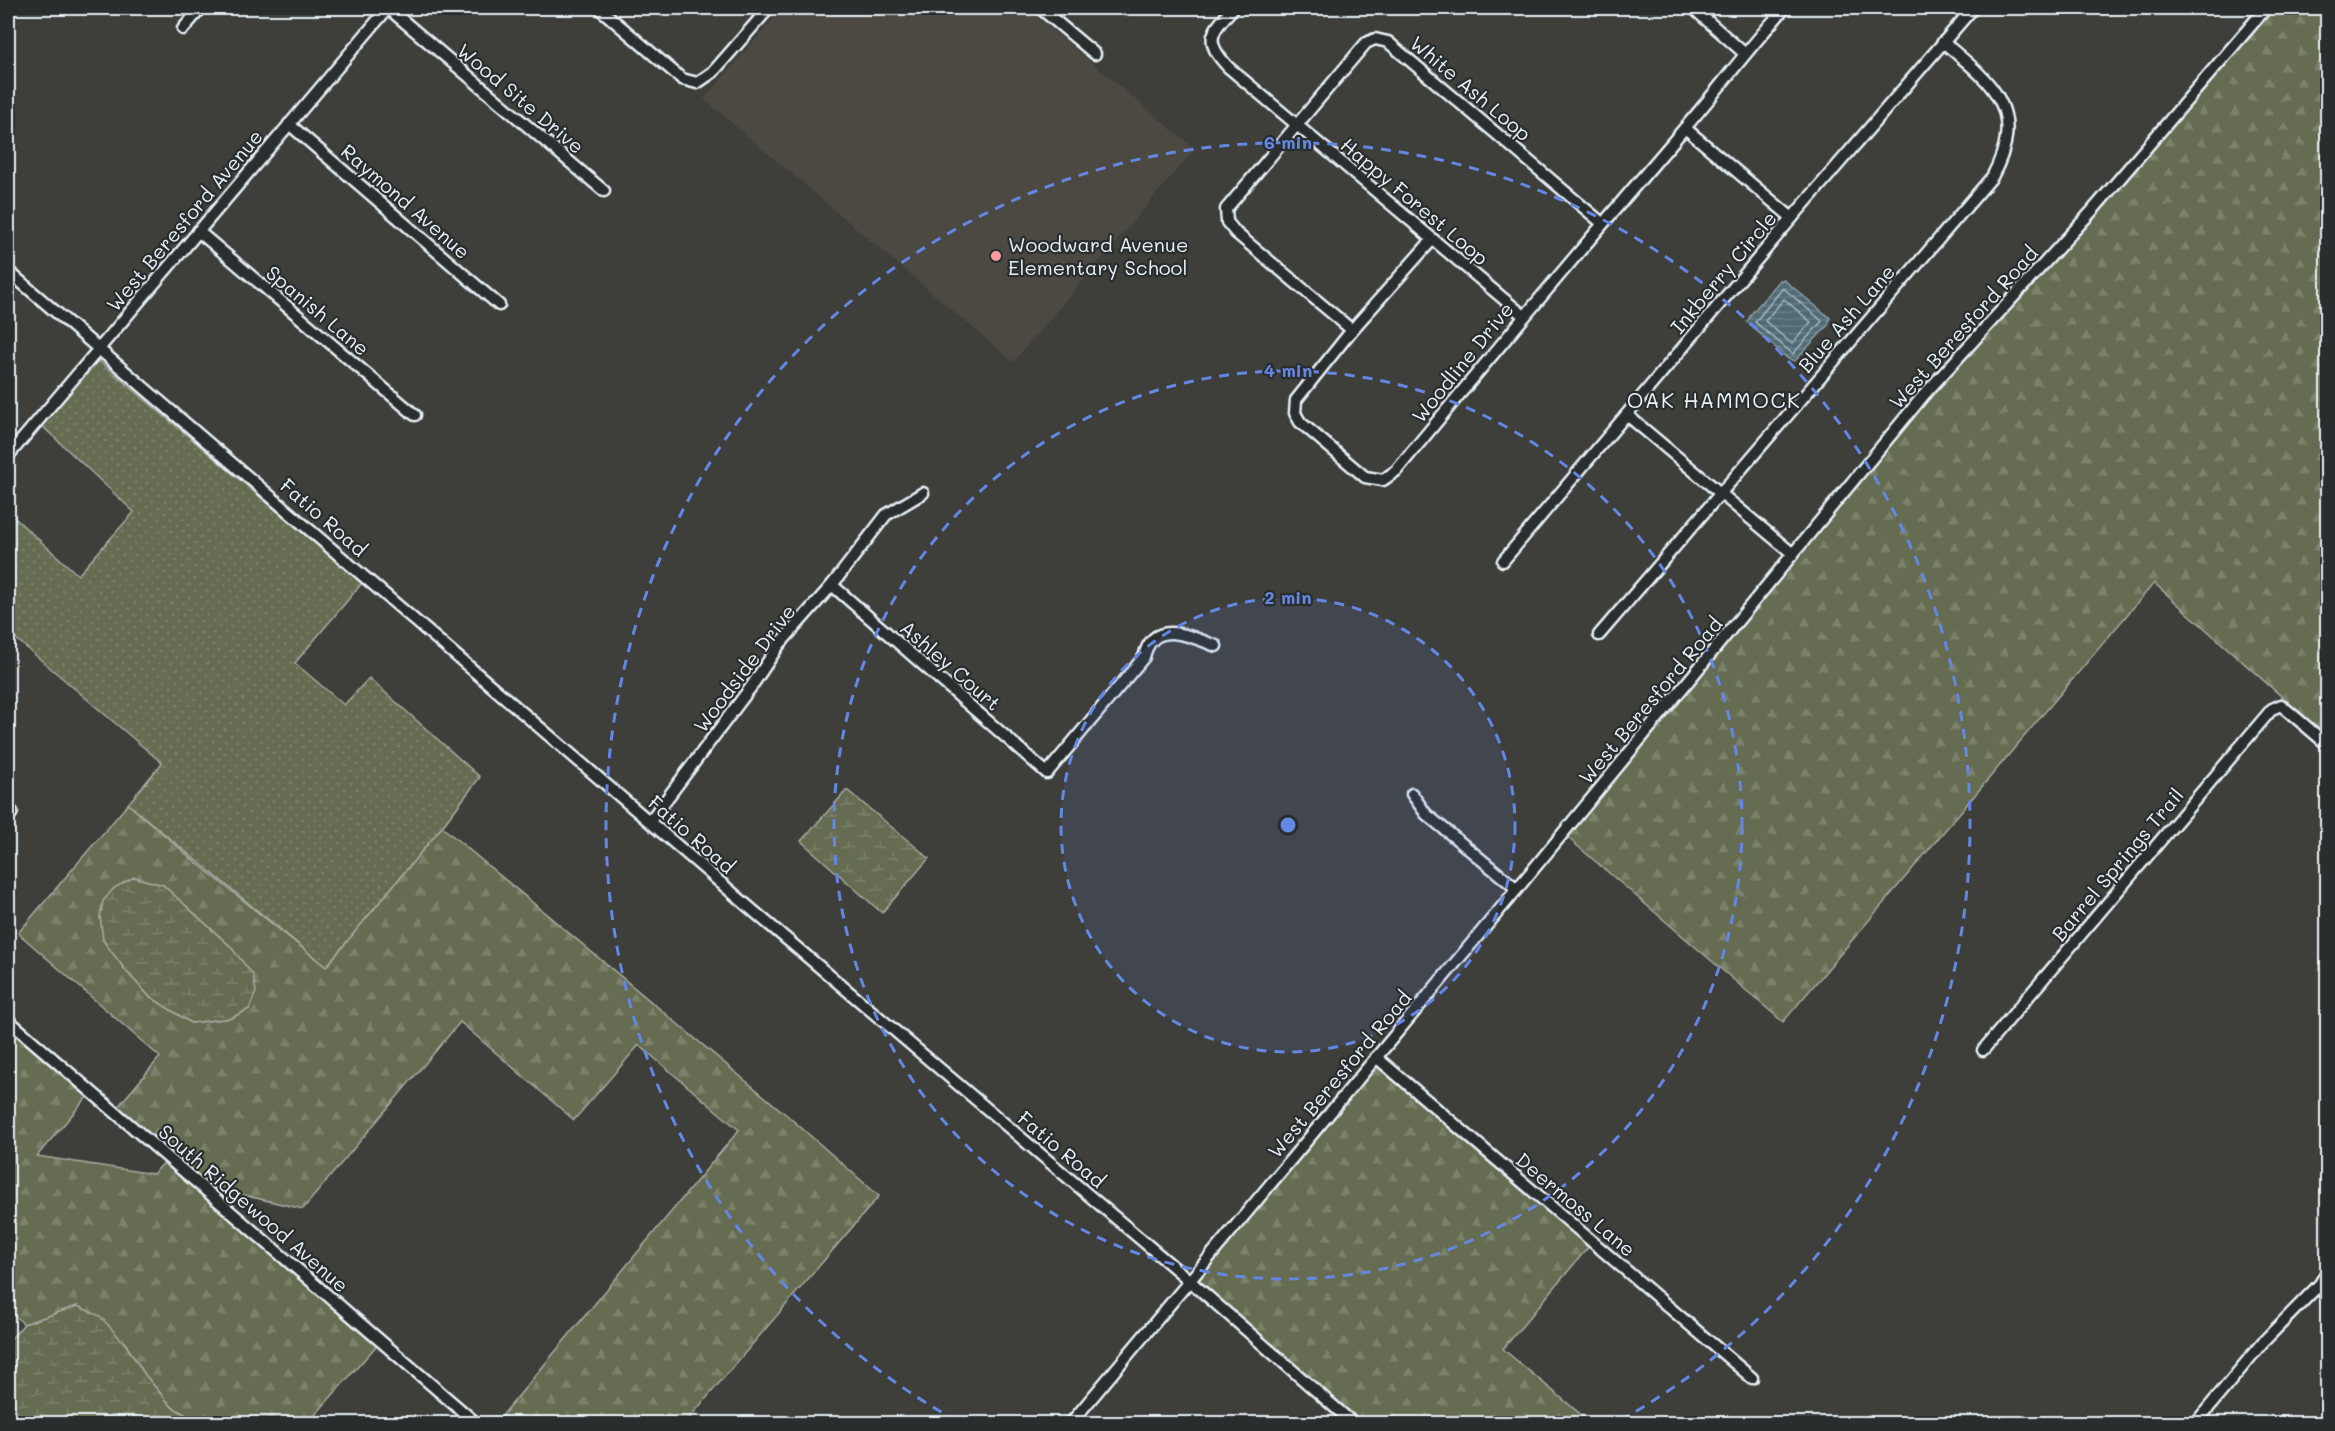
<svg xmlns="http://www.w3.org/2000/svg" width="2335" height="1431" font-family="Mali,sans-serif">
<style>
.built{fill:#4c4a42}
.grass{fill:url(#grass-dots);stroke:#a7aea4;stroke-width:1.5}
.forest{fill:url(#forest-firs);stroke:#a7aea4;stroke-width:1.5;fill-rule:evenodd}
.wetland{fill:url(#wetland-marsh);stroke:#a7aea4;stroke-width:1.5}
.water{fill:url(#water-rules);stroke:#8da0a9;stroke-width:1.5}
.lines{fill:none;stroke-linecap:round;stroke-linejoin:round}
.shore{stroke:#abbbc4;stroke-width:1.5}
.minor-casing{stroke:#e8f1f8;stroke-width:15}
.minor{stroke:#2a2d2e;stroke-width:10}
.ring{fill:none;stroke:#6487e3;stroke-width:3;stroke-dasharray:10 8}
.poi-dot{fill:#ff9aa2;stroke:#2a2d2e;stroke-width:2}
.labels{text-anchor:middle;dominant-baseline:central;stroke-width:4.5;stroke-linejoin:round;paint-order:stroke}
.street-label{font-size:20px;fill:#e8f1f8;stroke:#2a2d2e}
.poi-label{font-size:20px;fill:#e8f1f8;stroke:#2a2d2e;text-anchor:start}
.neighbourhood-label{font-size:21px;letter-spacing:1.5px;fill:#e8f1f8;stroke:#2a2d2e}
.centre{fill:#6487e3;stroke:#2a2d2e;stroke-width:3}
.ring-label{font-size:18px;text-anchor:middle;font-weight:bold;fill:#6487e3;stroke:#2a2d2e;stroke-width:4.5;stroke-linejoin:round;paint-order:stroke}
</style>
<defs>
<pattern id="grass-dots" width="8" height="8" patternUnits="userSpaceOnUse" patternTransform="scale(1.5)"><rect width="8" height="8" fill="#666c51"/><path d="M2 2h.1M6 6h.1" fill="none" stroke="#7c816b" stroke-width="1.8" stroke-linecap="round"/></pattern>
<pattern id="forest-firs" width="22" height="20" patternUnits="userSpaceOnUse" patternTransform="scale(1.5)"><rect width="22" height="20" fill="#666c51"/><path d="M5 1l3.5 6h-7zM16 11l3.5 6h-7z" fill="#7c816b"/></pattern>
<pattern id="wetland-marsh" width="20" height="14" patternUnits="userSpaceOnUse" patternTransform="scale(1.5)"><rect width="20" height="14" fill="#666c51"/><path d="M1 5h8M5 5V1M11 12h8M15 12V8" fill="none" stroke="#7c816b"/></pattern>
<pattern id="water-rules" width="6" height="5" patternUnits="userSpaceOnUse" patternTransform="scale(1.5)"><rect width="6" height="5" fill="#506a75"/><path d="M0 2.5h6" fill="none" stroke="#698089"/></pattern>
</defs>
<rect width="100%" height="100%" fill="#3e3e3a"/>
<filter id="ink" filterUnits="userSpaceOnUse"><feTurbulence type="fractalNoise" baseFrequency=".0167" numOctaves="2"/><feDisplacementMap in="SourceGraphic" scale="12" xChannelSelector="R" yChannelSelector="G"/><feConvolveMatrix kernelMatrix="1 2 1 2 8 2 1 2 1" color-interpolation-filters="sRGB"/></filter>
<g filter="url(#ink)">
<!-- built -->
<polygon class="built" points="783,8 1026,8 1195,149 1013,362 704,99"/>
<!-- grass -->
<polygon class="grass" points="98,360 362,583 295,663 344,705 369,678 480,777 442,827 326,967 128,804 162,763 8,632 8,512 78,575 134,512 41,425"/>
<!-- forest -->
<g class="forest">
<polygon points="2273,8 2327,8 2327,737 2154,583 1783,1022 1567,837 1927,400 2096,215"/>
<path d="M128 804 198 864 326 967 442 827 789 1117 879 1196 685 1423H496L739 1130 639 1045 574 1120 460 1022 303 1209 209 1187 117 1108 160 1057 18 933ZM163 885 231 947 249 1009 231 1018 191 1023 149 996 126 971 103 940Z"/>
<polygon points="8,1026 88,1096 37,1156 153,1174 165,1162 377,1345 308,1423 200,1423 172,1407 145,1375 126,1345 77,1306 24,1324 8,1310"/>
<polygon points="1377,1064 1590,1245 1503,1349 1591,1423 1362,1423 1198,1281"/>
</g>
<!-- wetland -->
<g class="wetland">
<polygon points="847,790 929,858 882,913 801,841"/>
<polygon points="134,877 163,885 231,947 253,975 256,992 249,1009 231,1018 191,1023 149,996 126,971 103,940 100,916 103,901 114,888"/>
<polygon points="77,1306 100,1316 126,1345 145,1375 172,1407 200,1423 8,1423 8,1342 24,1324"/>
</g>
<!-- water -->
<polygon class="water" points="1780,280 1784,280 1830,318 1828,325 1795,361 1788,359 1747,322 1752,313"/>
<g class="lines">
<!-- shore -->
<g class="shore">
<polygon points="1783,288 1822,321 1793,354 1755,322"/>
<polygon points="1784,299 1811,322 1792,344 1765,321"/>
</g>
<!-- minor casing -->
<g class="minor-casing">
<g id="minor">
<polyline points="388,8 604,191"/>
<polyline points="599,8 682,79 697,83 713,72 769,8"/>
<polyline points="1040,8 1095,54"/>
<path d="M1233 8C1211 33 1203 40 1228 67L1524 316"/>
<polyline points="1693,8 1744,53"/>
<polyline points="183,29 201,8"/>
<polyline points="289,124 499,305"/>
<polyline points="1685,128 1792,218"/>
<polyline points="198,231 415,415"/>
<path d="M1432 240 1352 330 1296 400 1295 413 1300 422 1365 477 1383 480 1396 471C1491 356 1586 243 1683 130 1718 90 1749 47 1785 8"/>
<polyline points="8,271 757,914 1190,1281 1354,1424"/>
<polyline points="1352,330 1236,233 1227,222 1226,209 1366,43 1375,39 1388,42 1602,223"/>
<polyline points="1627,415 1793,554"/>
<polyline points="8,456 388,8"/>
<polyline points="1503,561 1792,218 1973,8"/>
<path d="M832 585 1047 773 1144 657C1153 618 1190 636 1216 646"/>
<path d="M1599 635 1992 177C2028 110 1992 83 1943 42"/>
<polyline points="1412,794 1426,814 1517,889"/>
<polyline points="8,818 12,812"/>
<polyline points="650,821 751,687 779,645 832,585 886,515 923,493"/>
<polyline points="8,1020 477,1424"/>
<polyline points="1983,1050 2272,709 2281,705 2328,745"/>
<polyline points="1376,1057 1752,1378"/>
<polyline points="2320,1284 2328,1302"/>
<polyline points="1070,1424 1517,889 1923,396 2092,211 2266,8"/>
<polyline points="2195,1424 2262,1343 2320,1284 2328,1270"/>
</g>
</g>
<!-- minor -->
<use href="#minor" class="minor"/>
</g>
</g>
<!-- distance rings -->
<circle cx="1288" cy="825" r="227" fill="#6487e3" fill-opacity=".12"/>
<g class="ring">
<circle cx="1288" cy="825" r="227"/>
<circle cx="1288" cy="825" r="454"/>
<path d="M957 1421A682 682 0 1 1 1619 1421"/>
</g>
<!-- markers -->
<circle class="poi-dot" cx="996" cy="256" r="6"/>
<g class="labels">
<!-- street labels -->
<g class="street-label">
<text transform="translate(1471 88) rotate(40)">White Ash Loop</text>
<text transform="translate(521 98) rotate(40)">Wood Site Drive</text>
<text transform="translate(406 201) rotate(41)">Raymond Avenue</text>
<text transform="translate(1415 201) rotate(40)">Happy Forest Loop</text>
<text transform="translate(184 220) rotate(-50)">West Beresford Avenue</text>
<text transform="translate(1723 272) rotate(-50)">Inkberry Circle</text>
<text transform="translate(318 310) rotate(40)">Spanish Lane</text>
<text transform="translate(1846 318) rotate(-49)">Blue Ash Lane</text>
<text transform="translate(1963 327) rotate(-48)">West Beresford Road</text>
<text transform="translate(1462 362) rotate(-51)">Woodline Drive</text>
<text transform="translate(324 517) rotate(41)">Fatio Road</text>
<text transform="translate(951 665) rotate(41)">Ashley Court</text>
<text transform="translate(744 668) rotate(-53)">Woodside Drive</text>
<text transform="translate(1650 700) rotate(-50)">West Beresford Road</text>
<text transform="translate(692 834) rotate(41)">Fatio Road</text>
<text transform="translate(2117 864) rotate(-50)">Barrel Springs Trail</text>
<text transform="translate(1339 1074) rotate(-50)">West Beresford Road</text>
<text transform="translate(1062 1149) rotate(40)">Fatio Road</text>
<text transform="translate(1576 1204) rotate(40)">Deermoss Lane</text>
<text transform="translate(254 1208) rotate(41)">South Ridgewood Avenue</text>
</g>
<!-- poi labels -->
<g class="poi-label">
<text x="1008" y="244">Woodward Avenue<tspan x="1008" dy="23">Elementary School</tspan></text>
</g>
<!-- neighbourhood labels -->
<g class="neighbourhood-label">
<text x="1714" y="399">OAK HAMMOCK</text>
</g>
</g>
<circle cx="1288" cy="825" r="9" class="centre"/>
<g class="ring-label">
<text x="1288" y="149">6 min</text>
<text x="1288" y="377">4 min</text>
<text x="1288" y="604">2 min</text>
</g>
<!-- margin -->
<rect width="2335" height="1431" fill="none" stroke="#2a2d2e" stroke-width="30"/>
<rect x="15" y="15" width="2305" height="1401" fill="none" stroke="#e8f1f8" stroke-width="2" filter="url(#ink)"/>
</svg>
